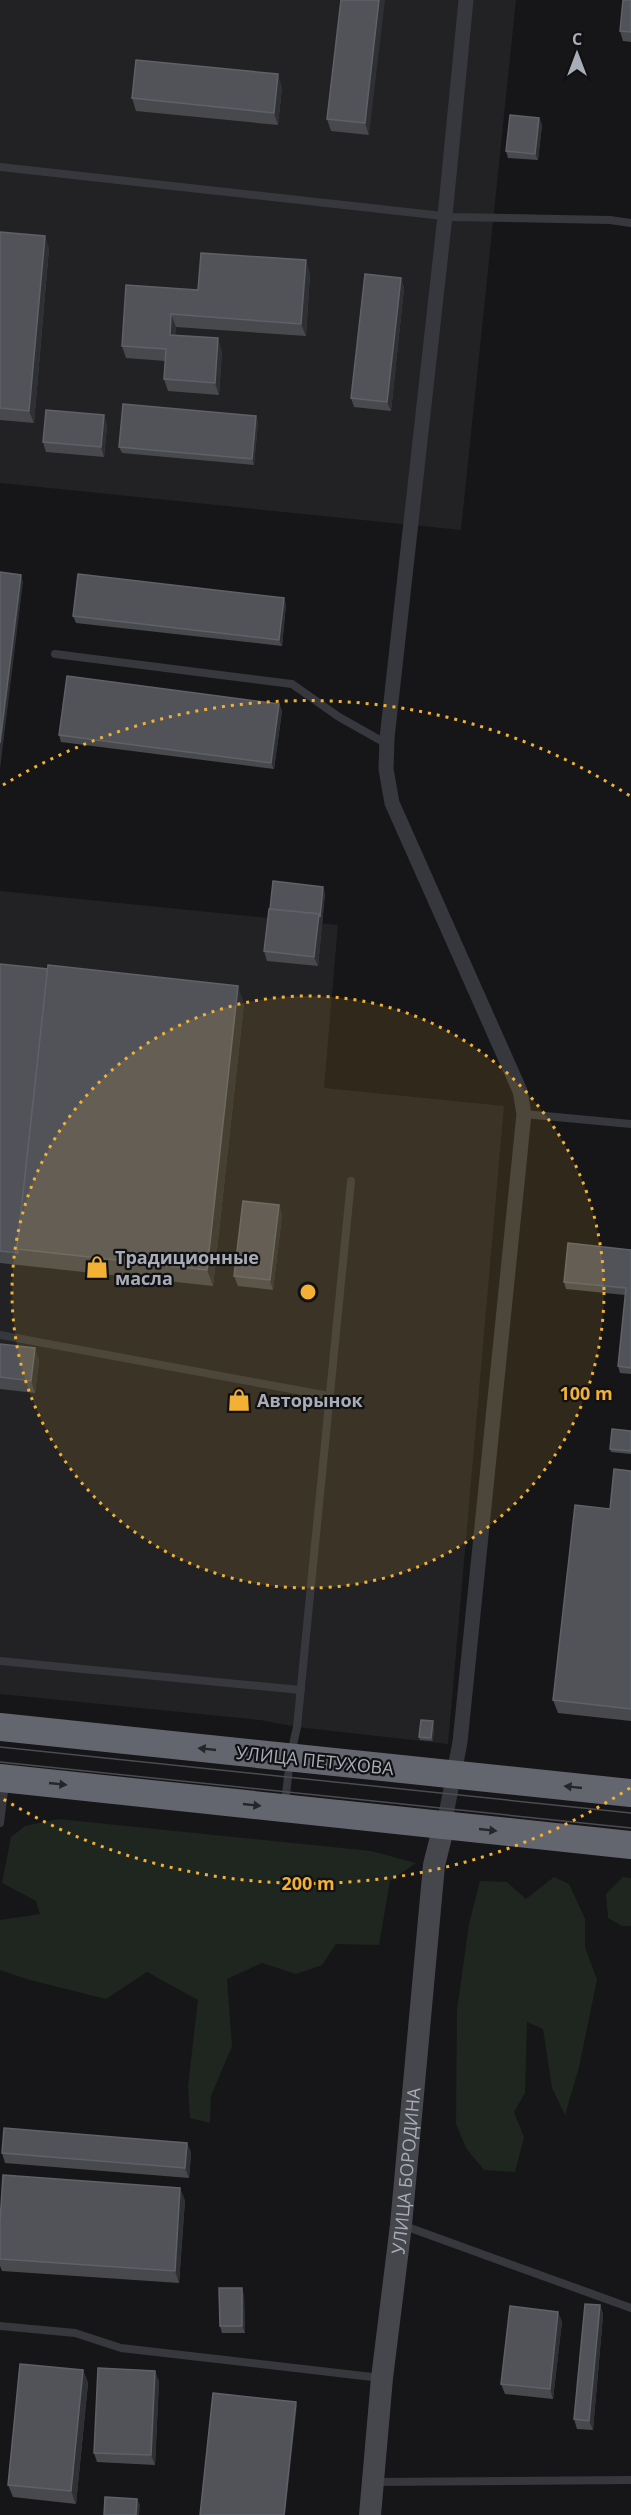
<svg xmlns="http://www.w3.org/2000/svg" width="631" height="2515" font-family="'Open Sans',sans-serif">
<style>
.built{fill:#222225}
.green{fill:#1e261f}
.lines{fill:none;stroke-linecap:round;stroke-linejoin:round}
.lane{stroke:#37383d;stroke-width:8}
.street{stroke:#37383d;stroke-width:15}
.secondary{stroke:#45474d;stroke-width:22}
.highway{stroke:#63666e;stroke-width:28}
.tram{stroke:#4a4c52;stroke-width:1.5}
.wall{fill:#47494d}
.shaded-wall{fill:#2f3033}
.building{fill:#525359;stroke:#5f6168;stroke-width:1.5}
.oneway{fill:#26262a}
.ring{fill:none;stroke:#f2b134;stroke-width:3;stroke-dasharray:3 6}
.labels{text-anchor:middle;dominant-baseline:central;stroke-width:4.5;stroke-linejoin:round;paint-order:stroke}
.poi-label{font-size:18px;font-weight:bold;fill:#a8adb8;stroke:#111113;text-anchor:start}
.street-label{font-size:18px;fill:#a8adb8;stroke:#111113}
.centre{fill:#f2b134;stroke:#111113;stroke-width:3}
.ring-label{font-size:18px;text-anchor:middle;font-weight:bold;fill:#f2b134;stroke:#111113;stroke-width:4.5;stroke-linejoin:round;paint-order:stroke}
</style>
<rect width="100%" height="100%" fill="#161618"/>
<!-- built -->
<g class="built">
<polygon points="0,0 516,0 461,530 0,483"/>
<polygon points="0,891 338,925 324,1088 504,1106 448,1744 297,1727 260,1720 0,1694"/>
</g>
<!-- green -->
<g class="green">
<polygon points="58,1819 371,1851 416,1863 390,1881 379,1945 336,1944 322,1965 296,1974 262,1963 227,1979 232,2046 211,2096 210,2123 190,2118 188,2086 198,2000 147,1972 106,1999 30,1980 0,1970 0,1920 40,1914 36,1901 2,1883 11,1837 25,1826"/>
<polygon points="554,1877 569,1884 585,1919 585,1947 597,1980 579,2067 565,2115 552,2088 543,2029 527,2022 525,2093 514,2112 524,2137 515,2172 484,2170 466,2148 456,2124 457,2010 469,1924 480,1881 507,1882 526,1899"/>
<polygon points="623,1877 631,1878 631,1926 622,1926 608,1918 606,1894"/>
</g>
<g class="lines">
<!-- lane -->
<g class="lane">
<polyline points="0,167 452,217 610,220 631,223"/>
<polyline points="55,654 292,684 339,717 387,744"/>
<polyline points="524,1114 631,1124"/>
<polyline points="0,1335 329,1396"/>
<polyline points="0,1661 301,1690"/>
<polyline points="285,1804 290,1758 297,1727 351,1181"/>
<polyline points="0,1823 5,1783"/>
<polyline points="402,2225 631,2308"/>
<polyline points="0,2326 75,2333 121,2348 381,2378"/>
<polyline points="375,2482 631,2480"/>
</g>
<!-- street -->
<polyline class="street" points="444,1825 460,1742 524,1114 520,1091 392,803 386,769 387,738 445,216 466,0"/>
<!-- secondary -->
<path class="secondary" id="s1" d="M370 2515 382 2378 401 2225 434 1865 444 1825"/>
<!-- highway -->
<g class="highway">
<polyline points="0,1727 631,1793"/>
<polyline points="0,1778 631,1845"/>
</g>
<!-- tram -->
<g class="tram">
<polyline points="0,1747 631,1813"/>
<polyline points="0,1762 631,1828"/>
</g>
</g>
<!-- wall -->
<g class="wall">
<polygon points="341,0 369,135 331,131 327,119"/>
<polygon points="631,0 631,42 623,41 620,31"/>
<polygon points="282,87 278,125 136,111 132,98"/>
<polygon points="539,118 542,125 538,160 508,158 506,151"/>
<polygon points="0,232 49,248 34,423 0,420"/>
<polygon points="310,273 306,336 176,327 175,335 222,351 219,395 168,391 164,379 165,361 126,358 122,346 198,290"/>
<polygon points="401,278 404,288 391,411 354,407 351,398"/>
<polygon points="104,415 107,425 104,457 46,452 43,442"/>
<polygon points="258,422 254,465 122,453 119,447"/>
<polygon points="286,604 282,646 76,623 73,616"/>
<polygon points="279,704 282,711 274,769 61,742 59,735"/>
<polygon points="325,893 318,966 267,961 264,951"/>
<polygon points="0,964 244,1003 213,1286 0,1263"/>
<polygon points="279,1205 282,1215 273,1290 238,1286 234,1276"/>
<polygon points="631,1250 631,1374 620,1373 618,1366 625,1295 566,1289 564,1282"/>
<polygon points="0,1344 35,1348 39,1361 35,1393 0,1389"/>
<polygon points="631,1431 631,1454 611,1452 610,1449"/>
<polygon points="631,1471 631,1721 558,1713 553,1700 610,1509"/>
<polygon points="434,1725 433,1741 420,1740 419,1737"/>
<polygon points="187,2143 191,2153 189,2178 5,2163 2,2153"/>
<polygon points="185,2200 179,2283 2,2271 0,2266 0,2222"/>
<polygon points="244,2295 245,2333 222,2333 220,2326"/>
<polygon points="600,2305 603,2315 593,2430 577,2429 574,2419"/>
<polygon points="562,2321 553,2399 505,2394 501,2384"/>
<polygon points="83,2370 88,2383 76,2504 13,2497 8,2485"/>
<polygon points="159,2381 155,2465 97,2462 94,2453"/>
</g>
<!-- shaded-wall -->
<g class="shaded-wall">
<polygon points="379,0 385,0 369,135 365,123"/>
<polygon points="278,74 282,87 278,125 274,113"/>
<polygon points="539,118 542,125 538,160 535,154"/>
<polygon points="45,236 49,248 34,423 29,411"/>
<polygon points="306,260 310,273 306,336 301,324"/>
<polygon points="401,278 404,288 391,411 387,402"/>
<polygon points="171,314 176,327 174,347 170,335"/>
<polygon points="218,338 222,351 219,395 215,383"/>
<polygon points="104,415 107,425 104,457 101,447"/>
<polygon points="256,416 258,422 254,465 252,459"/>
<polygon points="21,575 23,582 0,769 0,743"/>
<polygon points="284,598 286,604 282,646 279,640"/>
<polygon points="279,704 282,711 274,769 271,763"/>
<polygon points="323,887 325,893 318,966 314,957 319,914"/>
<polygon points="238,986 244,1003 213,1286 207,1270"/>
<polygon points="279,1205 282,1215 273,1290 270,1280"/>
<polygon points="35,1348 39,1361 35,1393 31,1381"/>
<polygon points="433,1721 434,1725 433,1741 431,1738"/>
<polygon points="187,2143 191,2153 189,2178 185,2168"/>
<polygon points="180,2188 185,2200 179,2283 175,2271"/>
<polygon points="242,2288 244,2295 245,2333 242,2326"/>
<polygon points="600,2305 603,2315 593,2430 589,2421"/>
<polygon points="558,2312 562,2321 553,2399 550,2389"/>
<polygon points="83,2370 88,2383 76,2504 71,2491"/>
<polygon points="155,2371 159,2381 155,2465 151,2455"/>
<polygon points="296,2402 297,2405 285,2515 284,2515"/>
<polygon points="137,2499 140,2505 139,2515 136,2515"/>
</g>
<!-- building -->
<g class="building">
<polygon points="341,0 379,0 365,123 327,119"/>
<polygon points="623,0 631,0 631,32 620,31"/>
<polygon points="136,60 278,74 274,113 132,98"/>
<polygon points="510,115 539,118 535,154 506,151"/>
<polygon points="0,232 45,236 29,411 0,408"/>
<polygon points="201,253 306,260 301,324 171,314 170,335 218,338 215,383 164,379 166,349 122,346 126,285 198,290"/>
<polygon points="365,274 401,278 387,402 351,398"/>
<polygon points="123,404 256,416 252,459 119,447"/>
<polygon points="46,410 104,415 101,447 43,442"/>
<polygon points="0,572 21,575 0,743"/>
<polygon points="78,574 284,598 279,640 73,616"/>
<polygon points="67,676 279,704 271,763 59,735"/>
<polygon points="273,881 323,887 320,917 319,914 270,909"/>
<polygon points="269,909 319,914 314,957 264,951"/>
<polygon points="0,964 48,969 17,1249 18,1253 0,1251"/>
<polygon points="48,965 238,986 207,1270 17,1249"/>
<polygon points="243,1201 279,1205 270,1280 234,1276"/>
<polygon points="568,1243 631,1250 631,1368 618,1366 626,1288 564,1282"/>
<polygon points="0,1344 35,1348 31,1381 0,1377"/>
<polygon points="612,1429 631,1431 631,1451 610,1449"/>
<polygon points="614,1469 631,1471 631,1709 553,1700 575,1505 610,1509"/>
<polygon points="421,1720 433,1721 431,1738 419,1737"/>
<polygon points="4,2128 187,2143 185,2168 2,2153"/>
<polygon points="3,2175 180,2188 175,2271 0,2259 0,2222"/>
<polygon points="219,2288 242,2288 242,2326 220,2326"/>
<polygon points="585,2304 600,2305 589,2421 574,2419"/>
<polygon points="510,2306 558,2312 550,2389 501,2384"/>
<polygon points="20,2364 83,2370 71,2491 8,2485"/>
<polygon points="98,2368 155,2371 151,2455 94,2453"/>
<polygon points="213,2393 296,2402 284,2515 200,2515"/>
<polygon points="105,2497 137,2499 136,2515 104,2515"/>
</g>
<!-- one-way arrows -->
<defs><path id="oneway-solid" d="M-6-.8H1V-3.2L6.5 0L1 3.2V.8H-6Z" transform="scale(1.5)"/></defs>
<g class="oneway">
<use href="#oneway-solid" transform="translate(207 1749) rotate(-174)"/>
<use href="#oneway-solid" transform="translate(58 1784) rotate(6)"/>
<use href="#oneway-solid" transform="translate(573 1787) rotate(-174)"/>
<use href="#oneway-solid" transform="translate(252 1805) rotate(6)"/>
<use href="#oneway-solid" transform="translate(488 1830) rotate(6)"/>
</g>
<!-- distance rings -->
<circle cx="308" cy="1292" r="296" fill="#f2b134" fill-opacity=".12"/>
<g class="ring">
<circle cx="308" cy="1292" r="296"/>
<path d="M630 1788A592 592 0 0 1 3 1799M3 785A592 592 0 0 1 630 796"/>
</g>
<!-- icons -->
<defs>
<g id="shop-bare" transform="scale(1.8)"><path d="M-5-2.5h2.3a2.7 3.5 0 0 1 5.4 0H5L5.5 6h-11ZM-1.5-2.5h3a1.5 2.3 0 0 0-3 0Z" fill="#f2b134" stroke="#111113" stroke-width="2.5" paint-order="stroke"/></g>
</defs>
<g fill-rule="evenodd">
<use href="#shop-bare" x="97" y="1267"/>
<use href="#shop-bare" x="239" y="1400"/>
</g>
<g class="labels">
<!-- poi labels -->
<g class="poi-label">
<text x="115" y="1257">Традиционные<tspan x="115" dy="21">масла</tspan></text>
<text x="257" y="1400">Авторынок</text>
</g>
<!-- street labels -->
<g class="street-label">
<text transform="translate(315 1760) rotate(6)">УЛИЦА ПЕТУХОВА</text>
<text stroke="none"><textPath href="#s1" startOffset="346">УЛИЦА БОРОДИНА</textPath></text>
</g>
</g>
<circle cx="308" cy="1292" r="9" class="centre"/>
<g class="ring-label">
<text x="586" y="1400">100 m</text>
<text x="308" y="1890">200 m</text>
</g>
<!-- north arrow -->
<g transform="translate(577 54)" stroke="#111113" stroke-width="4.5" paint-order="stroke">
<path d="M0-4.5L10 22L0 15L-10 22Z" fill="#a8adb8"/>
<text y="-9" font-size="16" font-weight="bold" text-anchor="middle" fill="#a8adb8">С</text>
</g>
</svg>
